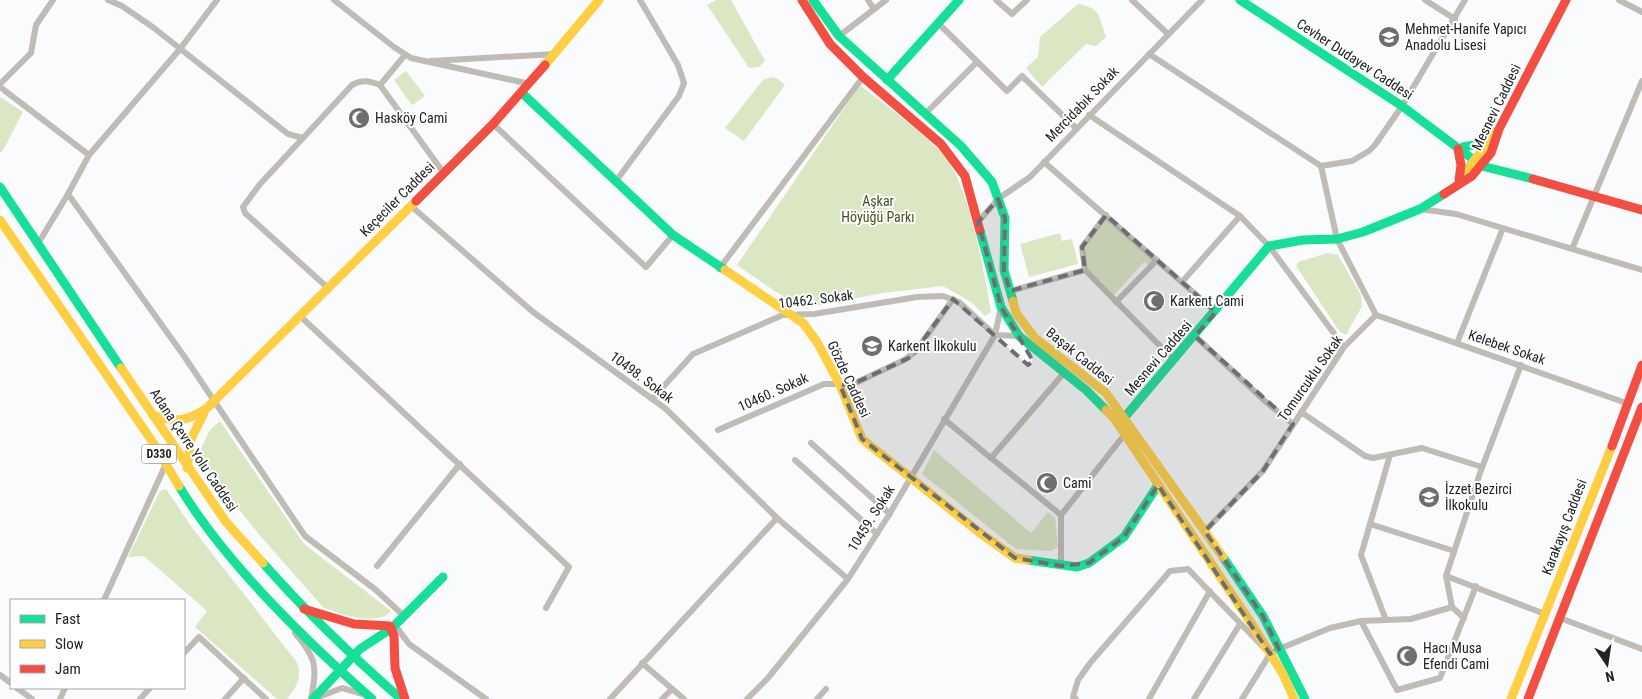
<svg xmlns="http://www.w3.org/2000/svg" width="1642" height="699" font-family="'Roboto Condensed',sans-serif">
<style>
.green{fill:#dbe7c2}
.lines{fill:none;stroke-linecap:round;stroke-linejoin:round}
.street{stroke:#c1bbb5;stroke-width:6}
.fast{stroke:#16e098;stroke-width:9}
.slow{stroke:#ffcf43;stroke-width:9}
.jam{stroke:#f24e42;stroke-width:9}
.marked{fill:#6c6e6f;fill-opacity:0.2;stroke:#6c6e6f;stroke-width:4;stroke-dasharray:10 6;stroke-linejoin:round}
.labels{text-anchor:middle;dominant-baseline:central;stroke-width:4;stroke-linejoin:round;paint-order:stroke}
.shield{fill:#fff;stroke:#636465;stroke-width:1}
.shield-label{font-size:12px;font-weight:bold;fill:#202223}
.poi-label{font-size:14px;fill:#202223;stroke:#fff;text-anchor:start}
.street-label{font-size:14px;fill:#202223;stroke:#fff}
.park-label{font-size:14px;fill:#45541b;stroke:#fff}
</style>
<rect width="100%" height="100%" fill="#f9fbfd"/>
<!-- green -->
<g class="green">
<polygon points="716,0 731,0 765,61 759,67 749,68 707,5"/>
<path d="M1078 4C1101 8 1099 17 1106 37L1096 46 1086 44 1042 87 1026 68 1038 57 1040 37Z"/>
<polygon points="406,71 425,96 412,105 394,80"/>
<polygon points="772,77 778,79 785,85 744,141 725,128 763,80"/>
<path d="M860 85C887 107 918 128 942 153 969 181 984 273 991 312L985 316 971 302 943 286 883 293 804 308 776 292 737 265Z"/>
<polygon points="0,97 23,112 2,152 0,152"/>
<polygon points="1106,220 1153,260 1149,265 1144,262 1114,295 1088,269 1085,249"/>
<polygon points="1060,233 1062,241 1072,239 1078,264 1029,277 1020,244"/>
<polygon points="1328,253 1338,255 1361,295 1362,306 1346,335 1340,332 1296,266 1298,262"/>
<path d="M220 421 304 544 391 611C378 627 338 614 323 607L257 532 202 462 199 452 210 430Z"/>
<polygon points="934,450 1031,533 1048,512 1055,518 1058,547 1051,551 1016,549 922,474"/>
<path d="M166 489 193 529 296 661C303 676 297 687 287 699H277L195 627 207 611 144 556 128 557 160 491Z"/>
</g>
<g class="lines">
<!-- street -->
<g class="street">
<path d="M108 0 122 6 154 28 288 134 303 138 352 85C363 79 369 81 380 85"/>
<polyline points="334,0 394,47 411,58 530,84"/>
<polyline points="868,0 874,9"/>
<polyline points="996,0 1012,14 1027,0"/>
<polyline points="1132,0 1168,34"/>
<polyline points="1425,0 1455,19"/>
<polyline points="1619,0 1642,12"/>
<polyline points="938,23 1007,91 1022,76 1076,128"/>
<polyline points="839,36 886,0"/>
<polyline points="1149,54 1321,166 1337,239 1376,315 1344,347 1263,471 1205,531"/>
<polyline points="405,55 380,85 443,172"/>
<polyline points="431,61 555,54"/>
<polyline points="0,84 31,53 36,25 53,0"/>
<polyline points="0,87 89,155"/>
<polyline points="925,114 977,62"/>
<polyline points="1089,115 1240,216 1269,246 1344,347"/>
<polyline points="493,124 646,267 673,235"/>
<polyline points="303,138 260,184 243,207 245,213 328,288"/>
<polyline points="1044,162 1216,312"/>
<polyline points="1321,166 1352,161 1369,151 1375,145 1402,106 1465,0"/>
<polyline points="616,181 679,96 684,83 678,65 640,0"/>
<polyline points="68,194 184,356 305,536 376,590 404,616"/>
<polyline points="411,206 533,312 666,409 777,518 848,579"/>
<polyline points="1420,209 1456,214 1642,270"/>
<polyline points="978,222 998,199 1030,177 1202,0"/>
<polyline points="39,242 68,194 89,155 180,49 217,0"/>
<polyline points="1572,249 1642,81"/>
<polyline points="719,269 863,77"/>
<polyline points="1085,270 1082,247 1106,215"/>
<polyline points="1182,282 1240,216"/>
<polyline points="1010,291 1085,270 1174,360"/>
<polyline points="1116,302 1157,260"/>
<polyline points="1376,315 1629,404"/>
<polyline points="300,316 569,567 546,608"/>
<polyline points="995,335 1019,336"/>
<polyline points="1195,336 1265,401 1293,424"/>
<polyline points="1457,343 1503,228"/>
<polyline points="1521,365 1480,473 1446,576 1545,614"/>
<polyline points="653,398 693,354 783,315 814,314 917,297 943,296 959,302 995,335"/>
<polyline points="1301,412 1365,456 1373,458 1422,448 1482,467"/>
<polyline points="944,419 991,458"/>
<polyline points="718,430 824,384 853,384 904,360 915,352 953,299"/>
<polyline points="811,443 890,514"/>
<polyline points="795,460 877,534"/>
<polyline points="1061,515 991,458 1064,373"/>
<polyline points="1370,524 1454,551"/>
<polyline points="377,566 460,464"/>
<polyline points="1061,566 1061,515 1125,434"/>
<polyline points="1446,576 1452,607 1464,618"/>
<polyline points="104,600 165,466"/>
<polyline points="1560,618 1642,649"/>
<polyline points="1386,620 1361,555 1390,455"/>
<polyline points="1361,621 1397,690 1440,678 1476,586"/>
<polyline points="395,625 409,644 486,699"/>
<path d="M295 633C317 659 317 666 311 699"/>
<polyline points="184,653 199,637 266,699"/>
<polyline points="642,663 684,699"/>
<polyline points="0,675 11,683"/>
<polyline points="17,688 32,699"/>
<polyline points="316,698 342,688 363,694"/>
<polyline points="60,699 65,688"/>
<polyline points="140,699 150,688"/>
<polyline points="225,699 244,678"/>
<polyline points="610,699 777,518"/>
<polyline points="662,699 672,689"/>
<polyline points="747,699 768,678 848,579 887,518 995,335 1001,307"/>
<polyline points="817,699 826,689"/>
<polyline points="1076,699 1073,697 1078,680 1091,662 1170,571 1188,569 1266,650"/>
<polyline points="1149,699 1210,591"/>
<polyline points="1194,699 1240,624"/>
<polyline points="1242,699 1270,654 1279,649 1330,628 1361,621 1411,619 1452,607"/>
</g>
<!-- fast -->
<g class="fast">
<polyline points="813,0 839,36 961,146 992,182 1005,218 1004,270 1013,301"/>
<polyline points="1240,0 1402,106 1482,166 1533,179"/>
<polyline points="887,80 959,0"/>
<polyline points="522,93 673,235 725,270"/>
<polyline points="1463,147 1479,144 1489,139"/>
<polyline points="0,187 121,368"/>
<polyline points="980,231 1001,307 1019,336 1086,390 1106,410"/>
<polyline points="1124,418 1269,246 1303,240 1337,239 1363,232 1420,209 1444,194"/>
<path d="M179 486C225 563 305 640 372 699"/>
<polyline points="1223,557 1263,616 1305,699"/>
<polyline points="1028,560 1077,567 1089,563 1124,537 1158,485"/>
<path d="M263 563C306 612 352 656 401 699"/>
<polyline points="313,699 360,649 392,628 443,577"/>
</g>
<!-- slow -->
<g class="slow">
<polyline points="545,65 599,0"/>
<polyline points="1460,179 1496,132"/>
<polyline points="0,220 154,444 179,486"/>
<polyline points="725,270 803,323 817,342 840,385 862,439 980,533 1015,558 1028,560"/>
<polyline points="1013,301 1016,313 1035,338 1106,393 1223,557"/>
<polyline points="121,368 226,522 263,563"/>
<polyline points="1106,410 1114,418 1251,623 1283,674 1294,699"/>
<path d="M153 415C174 423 189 421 207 408L416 201"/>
<polyline points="187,468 191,439 204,413"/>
<polyline points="1511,699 1612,446"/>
</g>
<!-- jam -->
<g class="jam">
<polyline points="802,0 830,44 863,77 941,144 965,176 980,231"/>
<polyline points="1458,149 1461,165 1459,180"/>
<polyline points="1533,179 1642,210"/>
<polyline points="1444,194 1472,176 1491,153 1499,129 1566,0"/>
<polyline points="416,201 493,124 545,65"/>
<polyline points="1612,446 1642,365"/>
<polyline points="304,609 354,624 390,626 394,636 395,668 405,699"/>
<polyline points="1528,699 1642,407"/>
</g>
</g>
<!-- marked area -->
<path class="marked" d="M998 199 1005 218 1004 270 1010 291 1085 270 1082 247 1106 215 1216 312 1195 336 1293 424 1263 471 1205 531 1263 616 1279 649 1270 654 1158 485 1124 537 1089 563 1061 566 1015 558 862 439 840 385 853 384 911 357 953 299 1028 365 1033 361 1001 307 978 222Z"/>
<!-- icons -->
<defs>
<g id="school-disc" transform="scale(1.125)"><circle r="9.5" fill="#6c6e6f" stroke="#fff"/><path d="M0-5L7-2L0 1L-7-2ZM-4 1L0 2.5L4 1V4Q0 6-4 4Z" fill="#fff"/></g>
<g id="mosque-disc" transform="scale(1.125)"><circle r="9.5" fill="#6c6e6f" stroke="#fff"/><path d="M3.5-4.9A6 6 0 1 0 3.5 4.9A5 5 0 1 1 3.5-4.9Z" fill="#fff"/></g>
</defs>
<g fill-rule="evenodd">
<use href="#school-disc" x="1389" y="37"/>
<use href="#mosque-disc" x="359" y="118"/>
<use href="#mosque-disc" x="1154" y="301"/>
<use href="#school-disc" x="872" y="346"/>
<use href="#mosque-disc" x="1047" y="483"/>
<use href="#school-disc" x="1429" y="497"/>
<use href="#mosque-disc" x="1407" y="656"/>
</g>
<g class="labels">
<!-- shield labels -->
<rect class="shield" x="141.5" y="444.5" width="35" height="19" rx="4"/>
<g class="shield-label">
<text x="159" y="454">D330</text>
</g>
<!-- poi labels -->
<g class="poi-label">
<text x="1405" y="29">Mehmet-Hanife Yapıcı<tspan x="1405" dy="16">Anadolu Lisesi</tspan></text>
<text x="375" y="118">Hasköy Cami</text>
<text x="1170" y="301">Karkent Cami</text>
<text x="888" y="346">Karkent İlkokulu</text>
<text x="1063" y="483">Cami</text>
<text x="1445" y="489">İzzet Bezirci<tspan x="1445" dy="16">İlkokulu</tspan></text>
<text x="1423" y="648">Hacı Musa<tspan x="1423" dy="16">Efendi Cami</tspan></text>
</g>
<!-- street labels -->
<g class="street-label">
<text transform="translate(1355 59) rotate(33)">Cevher Dudayev Caddesi</text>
<text transform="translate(1082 104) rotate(-46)">Mercidabık Sokak</text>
<text transform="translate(1496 107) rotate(-64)">Mesnevi Caddesi</text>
<text transform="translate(397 199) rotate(-45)">Keçeciler Caddesi</text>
<text transform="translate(816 299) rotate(-7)">10462. Sokak</text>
<text transform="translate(1507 347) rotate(19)">Kelebek Sokak</text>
<text transform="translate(1080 356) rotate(39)">Başak Caddesi</text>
<text transform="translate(1158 358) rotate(-49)">Mesnevi Caddesi</text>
<text transform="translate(642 377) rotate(37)">10498. Sokak</text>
<text transform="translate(1310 378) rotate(-55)">Tomurcuklu Sokak</text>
<text transform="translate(849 379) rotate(65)">Gözde Caddesi</text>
<text transform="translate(773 392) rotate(-24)">10460. Sokak</text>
<text transform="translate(194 450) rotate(56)">Adana Çevre Yolu Caddesi</text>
<text transform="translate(871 518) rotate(-58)">10459. Sokak</text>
<text transform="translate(1564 527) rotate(-69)">Karakayış Caddesi</text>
</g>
<!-- park labels -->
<g class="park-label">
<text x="878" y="201">Aşkar<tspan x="878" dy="16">Höyüğü Parkı</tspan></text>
</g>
</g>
<!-- legend -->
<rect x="10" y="599" width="175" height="90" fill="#ffffff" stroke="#a6a7a7"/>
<rect x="20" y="615" width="25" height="8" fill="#16e098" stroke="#a6a7a7"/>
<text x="55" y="624" font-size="15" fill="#202223">Fast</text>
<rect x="20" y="640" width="25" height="8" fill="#ffcf43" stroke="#a6a7a7"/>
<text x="55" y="649" font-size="15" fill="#202223">Slow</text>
<rect x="20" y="665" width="25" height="8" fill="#f24e42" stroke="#a6a7a7"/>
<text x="55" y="674" font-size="15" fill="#202223">Jam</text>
<!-- north arrow -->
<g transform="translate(1607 664) rotate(167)" stroke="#ffffff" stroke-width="4" paint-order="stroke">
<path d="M0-4L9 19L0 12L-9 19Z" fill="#202223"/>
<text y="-8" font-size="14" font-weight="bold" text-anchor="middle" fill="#202223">N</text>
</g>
</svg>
